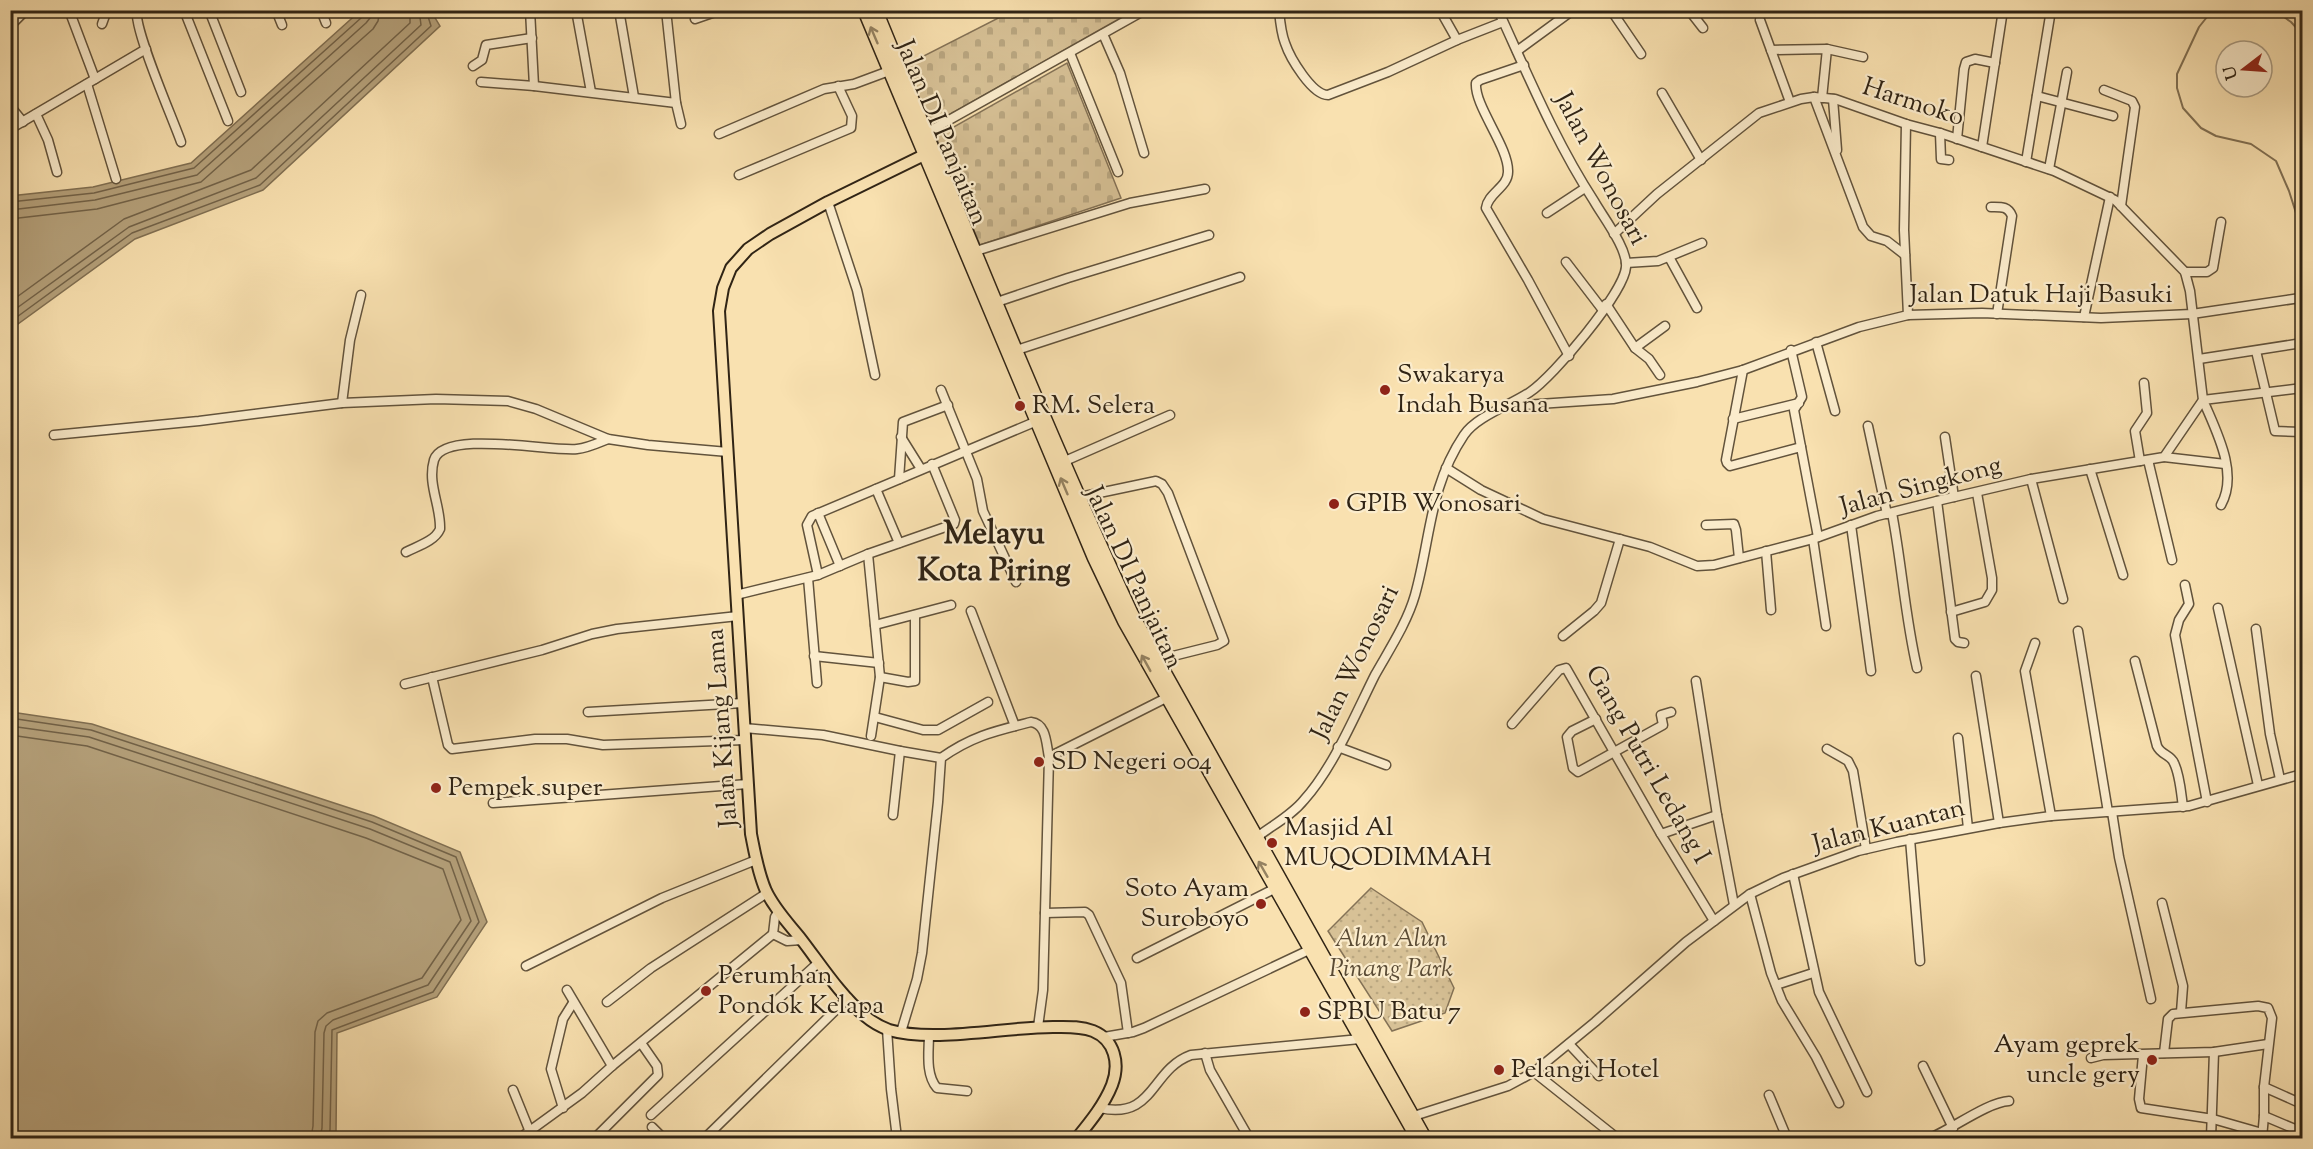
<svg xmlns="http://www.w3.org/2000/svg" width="2313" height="1149" font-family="'Sorts Mill Goudy',serif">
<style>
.cemetery{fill:url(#cemetery-stones);stroke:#847256;stroke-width:1.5}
.park{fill:url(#park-dots);stroke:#847256;stroke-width:1.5}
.water{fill:#b5a17b;stroke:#806f52;stroke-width:1.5}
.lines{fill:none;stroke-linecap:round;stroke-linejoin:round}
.shore{stroke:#726248;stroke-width:1.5}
.stream{stroke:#806f52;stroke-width:2}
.minor-casing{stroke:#62533c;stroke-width:11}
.major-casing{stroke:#302415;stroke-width:14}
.highway-casing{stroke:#302415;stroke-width:15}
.minor{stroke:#fbeccc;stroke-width:8}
.major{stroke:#f9e1b0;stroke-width:10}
.highway{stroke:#f9e1b0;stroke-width:12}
.oneway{stroke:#948262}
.poi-dot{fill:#8f2418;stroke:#fbeccc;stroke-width:2}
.labels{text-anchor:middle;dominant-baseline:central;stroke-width:4.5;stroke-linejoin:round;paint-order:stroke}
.street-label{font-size:26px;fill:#302415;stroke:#fbeccc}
.poi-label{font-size:26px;fill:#302415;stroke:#fbeccc;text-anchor:start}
.park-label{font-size:26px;font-style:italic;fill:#5a4b35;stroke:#fbeccc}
.district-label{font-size:32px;font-weight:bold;fill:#302415;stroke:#fbeccc}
</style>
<defs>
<pattern id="cemetery-stones" width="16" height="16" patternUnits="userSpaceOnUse" patternTransform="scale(1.5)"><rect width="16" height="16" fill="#d7c196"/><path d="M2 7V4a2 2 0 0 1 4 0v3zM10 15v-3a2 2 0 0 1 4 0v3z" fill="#b9a680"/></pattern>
<pattern id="park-dots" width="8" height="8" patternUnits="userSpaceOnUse" patternTransform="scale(1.5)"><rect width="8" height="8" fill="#d7c196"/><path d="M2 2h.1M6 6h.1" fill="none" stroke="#b9a680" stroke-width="1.8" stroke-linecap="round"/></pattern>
</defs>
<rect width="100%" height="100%" fill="#f9e1b0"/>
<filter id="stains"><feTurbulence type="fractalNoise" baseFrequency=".00333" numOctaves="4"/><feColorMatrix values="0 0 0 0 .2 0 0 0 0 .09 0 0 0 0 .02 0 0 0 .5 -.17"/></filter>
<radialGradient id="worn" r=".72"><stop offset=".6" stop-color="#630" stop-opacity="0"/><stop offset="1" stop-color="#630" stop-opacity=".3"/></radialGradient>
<!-- cemetery -->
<g class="cemetery">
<polygon points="1012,11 1133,11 931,125 904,66"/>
<polygon points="1067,63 1121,198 980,245 936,137"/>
</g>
<!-- park -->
<polygon class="park" points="1371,888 1422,922 1454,988 1445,1013 1392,1031 1328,931"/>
<!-- water -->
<g class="water">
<polygon points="360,11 431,11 440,26 263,190 135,239 11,329 10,196 93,187 191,163"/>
<polygon points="11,712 92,724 374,816 460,852 487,922 437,997 337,1033 336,1133 332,1138 11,1138"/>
</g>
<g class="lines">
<!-- shore -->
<g class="shore">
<polyline points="10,202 94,193 194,168 361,18 364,10"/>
<polyline points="10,210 95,200 197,175 366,23 370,18 371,10"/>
<polyline points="10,219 97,209 201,182 373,29 378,21 380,10"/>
<polyline points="10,302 124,219 251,170 410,23 410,10"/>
<polyline points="10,313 129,227 256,178 421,25 419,10"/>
<polyline points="10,322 132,233 260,185 431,26 426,10"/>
<polyline points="10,718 91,730 372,822 456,857 479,922 433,992 332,1030 330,1130 327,1138"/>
<polyline points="10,726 89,737 370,829 450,862 471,921 428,985 333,1020 326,1026 324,1033 322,1128 320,1138"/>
<polyline points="10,735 87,746 366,838 443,869 461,920 422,978 327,1013 318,1021 315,1032 313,1126 311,1138"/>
</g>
<!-- stream -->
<g class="stream">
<polyline points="2218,10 2207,17 2199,27 2177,74 2177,88 2183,108 2201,128 2216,136 2251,144 2276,161 2289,191 2296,213 2296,228 2302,248"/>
<polyline points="2274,10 2291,22 2302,34"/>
</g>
<!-- minor casing -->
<g class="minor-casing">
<g id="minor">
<polyline points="69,10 95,79"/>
<path d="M137 10C133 28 173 119 181 142"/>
<polyline points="184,10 228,121"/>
<polyline points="209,10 241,92"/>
<polyline points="276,10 282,25"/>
<polyline points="321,10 326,23"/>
<polyline points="530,10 534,86"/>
<polyline points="576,10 591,92"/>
<polyline points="619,10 634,97"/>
<path d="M1279 10C1280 21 1281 33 1285 43 1290 58 1312 95 1328 95L1388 72 1457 40 1503 22"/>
<polyline points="1440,10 1457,40"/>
<polyline points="1611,10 1641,54"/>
<polyline points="1689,10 1703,28"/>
<polyline points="2037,10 2051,13"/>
<polyline points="695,19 721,10"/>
<polyline points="1760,20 1790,102"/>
<polyline points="102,24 107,10"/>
<polyline points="10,26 26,10"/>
<polyline points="1103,34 1120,73 1144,153"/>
<polyline points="1827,49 1863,57"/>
<polyline points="1771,50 1827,49 1822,98"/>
<polyline points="1517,51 1573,10"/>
<polyline points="1070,53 1118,172"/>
<path d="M1524 65 1480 80 1476 83C1474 106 1509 147 1508 172 1508 187 1488 193 1486 208L1528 280 1569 356"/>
<polyline points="473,66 482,60 486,45 532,38"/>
<polyline points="481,82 534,86 676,103 666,10"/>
<polyline points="87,84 116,179"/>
<polyline points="2104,90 2132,101 2135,107 2121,206"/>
<polyline points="1662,93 1701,160"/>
<polyline points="2037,96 2113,116"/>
<polyline points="1814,97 1863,227 1871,236 1887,241 1905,255"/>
<polyline points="1833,99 1837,150"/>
<polyline points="676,103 681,124"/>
<polyline points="10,106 23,122"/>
<polyline points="36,114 48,140 57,172"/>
<polyline points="1906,124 1904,230 1908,315"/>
<polyline points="10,129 146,49"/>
<polyline points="926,133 1145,10"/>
<polyline points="1940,133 1941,159 1949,160"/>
<polyline points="719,134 824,89 854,84 889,71"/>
<polyline points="1957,139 1964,69 1966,62 1975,59 1995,63"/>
<polyline points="1982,147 2003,10"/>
<polyline points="2026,162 2051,10"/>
<polyline points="2049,169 2067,72"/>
<polyline points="739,175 851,128 852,116 838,86"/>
<polyline points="828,202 857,290 875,375"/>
<path d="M1991 207C2001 207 2008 206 2012 216L1997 314"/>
<polyline points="1547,213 1585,188"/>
<polyline points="976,251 1130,203 1205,189"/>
<polyline points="1669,257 1697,308"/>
<polyline points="1566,262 1602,309"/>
<polyline points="1626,263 1658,261 1702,243"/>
<polyline points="2185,272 2207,272 2213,268 2221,222"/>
<polyline points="997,302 1068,278 1209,235"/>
<polyline points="1606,304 1635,348 1649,359 1660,375"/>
<polyline points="2084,317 2110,197"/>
<polyline points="1816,342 1835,411"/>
<polyline points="1635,348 1665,326"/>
<polyline points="1017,350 1240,277"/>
<polyline points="1791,350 1802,397 1794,410 1801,447"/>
<polyline points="2256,351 2275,431 2302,432"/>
<polyline points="2199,359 2302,343"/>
<polyline points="1743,370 1726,460 1727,463 1730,466 1801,447 1818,537"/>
<polyline points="941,390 977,479 983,511 1016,582"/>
<polyline points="342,403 350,340 361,295"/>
<polyline points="1511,406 1613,399 1697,382 1743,370 1859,327 1908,315 1982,313 2101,318 2192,314 2300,298"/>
<polyline points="1733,419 1799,403"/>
<polyline points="1868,426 1887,514"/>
<polyline points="54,435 199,421 342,403 436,399 508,401 536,409 608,439 648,445 728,452"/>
<polyline points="901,437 921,469"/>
<polyline points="1945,437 1954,497"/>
<polyline points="2164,457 2225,464"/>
<polyline points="2148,460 2172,560"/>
<polyline points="1065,461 1170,415"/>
<polyline points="2140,461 2135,431 2147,413 2144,383"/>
<polyline points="1446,468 1481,490 1543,519 1650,547 1697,566 1714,565 1813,539 1877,516 1937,501 2031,479 2164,457 2203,400 2190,291 2185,272 2115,200 2054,171 1940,133 1906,124 1835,99 1814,97 1801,99 1759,113 1657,194 1614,234"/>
<polyline points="2090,469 2123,575"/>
<polyline points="899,479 903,422 948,405"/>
<polyline points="2031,479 2063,599"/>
<polyline points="876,489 899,543"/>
<polyline points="1080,497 1156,481 1162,484 1168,493 1224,641 1217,645 1157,660"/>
<polyline points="1937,501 1955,639 1958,642 1964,643"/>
<path d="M2221 505C2239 473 2216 431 2203 400L2302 388"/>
<polyline points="818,513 840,566"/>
<path d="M1892 513C1902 565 1905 617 1917 668"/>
<polyline points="1706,525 1734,524 1736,530 1739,558"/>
<polyline points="1851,525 1871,671"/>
<polyline points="1813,539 1826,626"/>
<polyline points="1766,551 1771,610"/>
<path d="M406 552C418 546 435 541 440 529 441 506 427 484 434 460 444 429 551 452 577 449 588 448 598 443 608 439"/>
<polyline points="868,554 880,677 871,736"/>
<polyline points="818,575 807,525 812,516 1037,421"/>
<polyline points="808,578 817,683"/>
<polyline points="2185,585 2189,604 2179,620 2175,635 2207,802"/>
<polyline points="736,595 818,575 868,554 954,524 955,520 932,464"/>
<polyline points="2218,608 2258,785"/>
<polyline points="971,611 1015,726"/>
<polyline points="1951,612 1985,602 1992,590 1992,578 1977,493"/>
<polyline points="875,625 951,605"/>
<polyline points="2256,629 2270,734 2280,779"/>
<polyline points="2078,631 2108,812"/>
<polyline points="1563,636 1594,611 1601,603 1620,539"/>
<polyline points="2302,640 2302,645"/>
<polyline points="2035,643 2025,671 2051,816"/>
<polyline points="814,656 879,663"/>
<path d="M2135 661 2157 746C2161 755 2171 755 2174 763 2180 775 2181 793 2183 807"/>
<polyline points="1976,676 1999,823"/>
<polyline points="432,677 448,745 452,749 535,739 567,739 603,745 745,740"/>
<polyline points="880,677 908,682 915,681 915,615"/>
<polyline points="1696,681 1717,815 1734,905"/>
<polyline points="405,684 542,650 592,634 617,629 738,616"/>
<polyline points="588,712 743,703"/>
<polyline points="875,717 923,730 938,730 988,702"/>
<polyline points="1596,719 1572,731 1567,737 1573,768 1578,772 1663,725 1661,715 1671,712"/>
<polyline points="1512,724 1559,670 1566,668 1661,834 1714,921"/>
<polyline points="744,728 823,735 900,751"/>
<polyline points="1958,738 1968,828"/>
<polyline points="1338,747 1386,765"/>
<polyline points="1827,749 1848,761 1853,771 1866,849"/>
<polyline points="1049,757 1166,698"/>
<polyline points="493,803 748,784"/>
<polyline points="2112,812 2119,857 2151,999"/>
<polyline points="893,815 900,751 941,758"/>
<polyline points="1661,834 1717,815"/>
<path d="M1257 837C1273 825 1292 815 1304 800 1333 768 1355 715 1375 675 1389 650 1407 623 1415 595 1431 538 1429 487 1464 435 1477 416 1511 405 1530 392 1553 377 1624 293 1626 267 1628 249 1603 217 1594 201 1555 141 1528 75 1498 10"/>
<polyline points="1910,839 1920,961"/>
<polyline points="1793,874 1819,992 1867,1092"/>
<polyline points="1750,894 1771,973 1782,1001 1816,1057 1839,1103"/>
<polyline points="2162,903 2183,986 2181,1012"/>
<polyline points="778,912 775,917 773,934 787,941 802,940"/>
<polyline points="1045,913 1085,912 1089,915 1121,983 1128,1033"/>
<polyline points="1137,958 1274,889"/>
<polyline points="526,966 662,898 756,860"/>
<polyline points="1776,985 1813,973"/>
<polyline points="567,990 612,1066"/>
<polyline points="607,1002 651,968 767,893"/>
<polyline points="887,1029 891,1089 897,1138"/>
<path d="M901 1032 917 979 922 953 938 802 941 758C972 736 995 731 1031 722 1047 724 1046 744 1049 757L1043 990 1038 1027"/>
<path d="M929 1034C929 1051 925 1074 937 1088L967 1091"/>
<polyline points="1104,1037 1133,1032 1144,1028 1309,950"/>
<polyline points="1569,1044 1599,1076"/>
<polyline points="1205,1053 1210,1070 1249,1138"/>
<polyline points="2164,1053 2168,1019 2173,1014 2258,1006 2268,1008 2272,1018 2264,1087 2264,1116 2262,1138"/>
<polyline points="2143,1055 2139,1099 2141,1108 2213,1119 2262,1133"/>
<polyline points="2091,1058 2103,1055 2214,1052 2268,1044"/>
<polyline points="1923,1066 1953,1128"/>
<polyline points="1534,1072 1617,1138"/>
<polyline points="2264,1087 2302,1104"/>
<polyline points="513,1090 530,1132"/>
<polyline points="1769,1095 1787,1138"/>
<polyline points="563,1108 551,1069 563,1019 573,1003"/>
<path d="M1100 1108C1155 1120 1150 1070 1191 1055L1360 1039"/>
<polyline points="651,1115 818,963"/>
<polyline points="1414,1116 1508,1086 1534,1072 1595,1022 1686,942 1750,894 1783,878 1858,851 1897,842 1999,823 2051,816 2189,806 2302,774"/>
<polyline points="2264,1116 2302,1132"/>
<polyline points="652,1127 663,1138"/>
<polyline points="520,1138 582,1093 612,1066 773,934"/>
<polyline points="595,1138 658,1075 657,1066 641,1043"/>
<polyline points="705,1138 848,998"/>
<path d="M1930 1138C1952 1129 1988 1102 2009 1101"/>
<polyline points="2211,1138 2214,1052"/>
</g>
</g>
<!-- major casing -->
<g class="major-casing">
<path id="major" d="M924 155 828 202 770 234 748 249 731 268 723 288 719 311 751 834C755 854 758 873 766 891 775 910 789 924 801 939 821 965 840 995 865 1016 872 1022 881 1027 889 1030 934 1043 1004 1027 1053 1027 1066 1027 1080 1026 1093 1031 1115 1040 1120 1064 1112 1085 1104 1105 1090 1122 1077 1138"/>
</g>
<!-- highway casing -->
<g class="highway-casing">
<g id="highway">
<polyline points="864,10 1094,558 1124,621 1417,1138"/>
<path d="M876 10C959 212 1040 416 1132 614L1425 1138"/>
</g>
</g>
<!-- minor -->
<use href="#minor" class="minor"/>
<!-- major -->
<use href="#major" class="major"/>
<!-- highway -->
<use href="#highway" class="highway"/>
</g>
<!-- one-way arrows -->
<defs><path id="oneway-shaft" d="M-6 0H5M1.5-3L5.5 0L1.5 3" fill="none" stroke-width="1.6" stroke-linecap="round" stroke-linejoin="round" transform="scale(1.5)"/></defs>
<g class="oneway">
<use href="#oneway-shaft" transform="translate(874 35) rotate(-113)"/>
<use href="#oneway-shaft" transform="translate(1064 486) rotate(-113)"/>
<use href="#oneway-shaft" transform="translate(1146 663) rotate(-119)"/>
<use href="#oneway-shaft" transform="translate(1263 869) rotate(-120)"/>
</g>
<!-- markers -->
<g class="poi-dot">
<circle cx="1385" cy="390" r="6"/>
<circle cx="1020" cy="406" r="6"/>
<circle cx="1334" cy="504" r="6"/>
<circle cx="1039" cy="762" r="6"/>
<circle cx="436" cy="788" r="6"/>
<circle cx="1272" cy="843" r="6"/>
<circle cx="1261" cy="904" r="6"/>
<circle cx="706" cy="991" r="6"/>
<circle cx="1305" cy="1012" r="6"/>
<circle cx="2152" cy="1060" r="6"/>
<circle cx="1499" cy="1070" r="6"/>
</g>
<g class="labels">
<!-- street labels -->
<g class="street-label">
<text transform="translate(1913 103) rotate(18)">Harmoko</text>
<text transform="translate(941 133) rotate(67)">Jalan DI Panjaitan</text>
<text transform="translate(1600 169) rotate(62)">Jalan Wonosari</text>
<text x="2041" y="295">Jalan Datuk Haji Basuki</text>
<text transform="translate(1921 487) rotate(-15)">Jalan Singkong</text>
<text transform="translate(1133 578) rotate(65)">Jalan DI Panjaitan</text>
<text transform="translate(1356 663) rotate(-64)">Jalan Wonosari</text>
<text transform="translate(723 728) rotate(-94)">Jalan Kijang Lama</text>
<text transform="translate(1647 765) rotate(60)">Gang Putri Ledang I</text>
<text transform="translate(1889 827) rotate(-14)">Jalan Kuantan</text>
</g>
<!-- poi labels -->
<g class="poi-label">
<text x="1397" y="375">Swakarya<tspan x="1397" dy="30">Indah Busana</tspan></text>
<text x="1032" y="406">RM. Selera</text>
<text x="1346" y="504">GPIB Wonosari</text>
<text x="1051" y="762">SD Negeri 004</text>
<text x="448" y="788">Pempek super</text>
<text x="1284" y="828">Masjid Al<tspan x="1284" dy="30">MUQODIMMAH</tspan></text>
<text x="1249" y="889" text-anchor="end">Soto Ayam<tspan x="1249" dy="30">Suroboyo</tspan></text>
<text x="718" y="976">Perumhan<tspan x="718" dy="30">Pondok Kelapa</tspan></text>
<text x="1317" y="1012">SPBU Batu 7</text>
<text x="2140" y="1045" text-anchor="end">Ayam geprek<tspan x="2140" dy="30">uncle gery</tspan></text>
<text x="1511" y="1070">Pelangi Hotel</text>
</g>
<!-- park labels -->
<g class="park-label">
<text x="1391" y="939">Alun Alun<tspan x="1391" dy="30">Pinang Park</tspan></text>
</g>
<!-- district labels -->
<g class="district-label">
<text x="994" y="535">Melayu<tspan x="994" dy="37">Kota Piring</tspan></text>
</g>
</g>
<!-- margin -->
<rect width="2313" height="1149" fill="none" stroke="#f9e1b0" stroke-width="36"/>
<rect x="12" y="12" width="2289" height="1125" fill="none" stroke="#302415" stroke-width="3"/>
<rect x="18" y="18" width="2277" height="1113" fill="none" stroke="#302415" stroke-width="1.5"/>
<!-- north arrow -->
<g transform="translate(2244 69) rotate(253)"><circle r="28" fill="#fbeccc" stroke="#aa9c83" stroke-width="1.5"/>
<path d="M0-4.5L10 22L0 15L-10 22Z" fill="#8f2418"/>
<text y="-9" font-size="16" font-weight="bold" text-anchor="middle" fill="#302415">U</text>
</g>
<rect width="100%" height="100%" filter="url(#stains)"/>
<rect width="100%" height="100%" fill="url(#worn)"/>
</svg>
